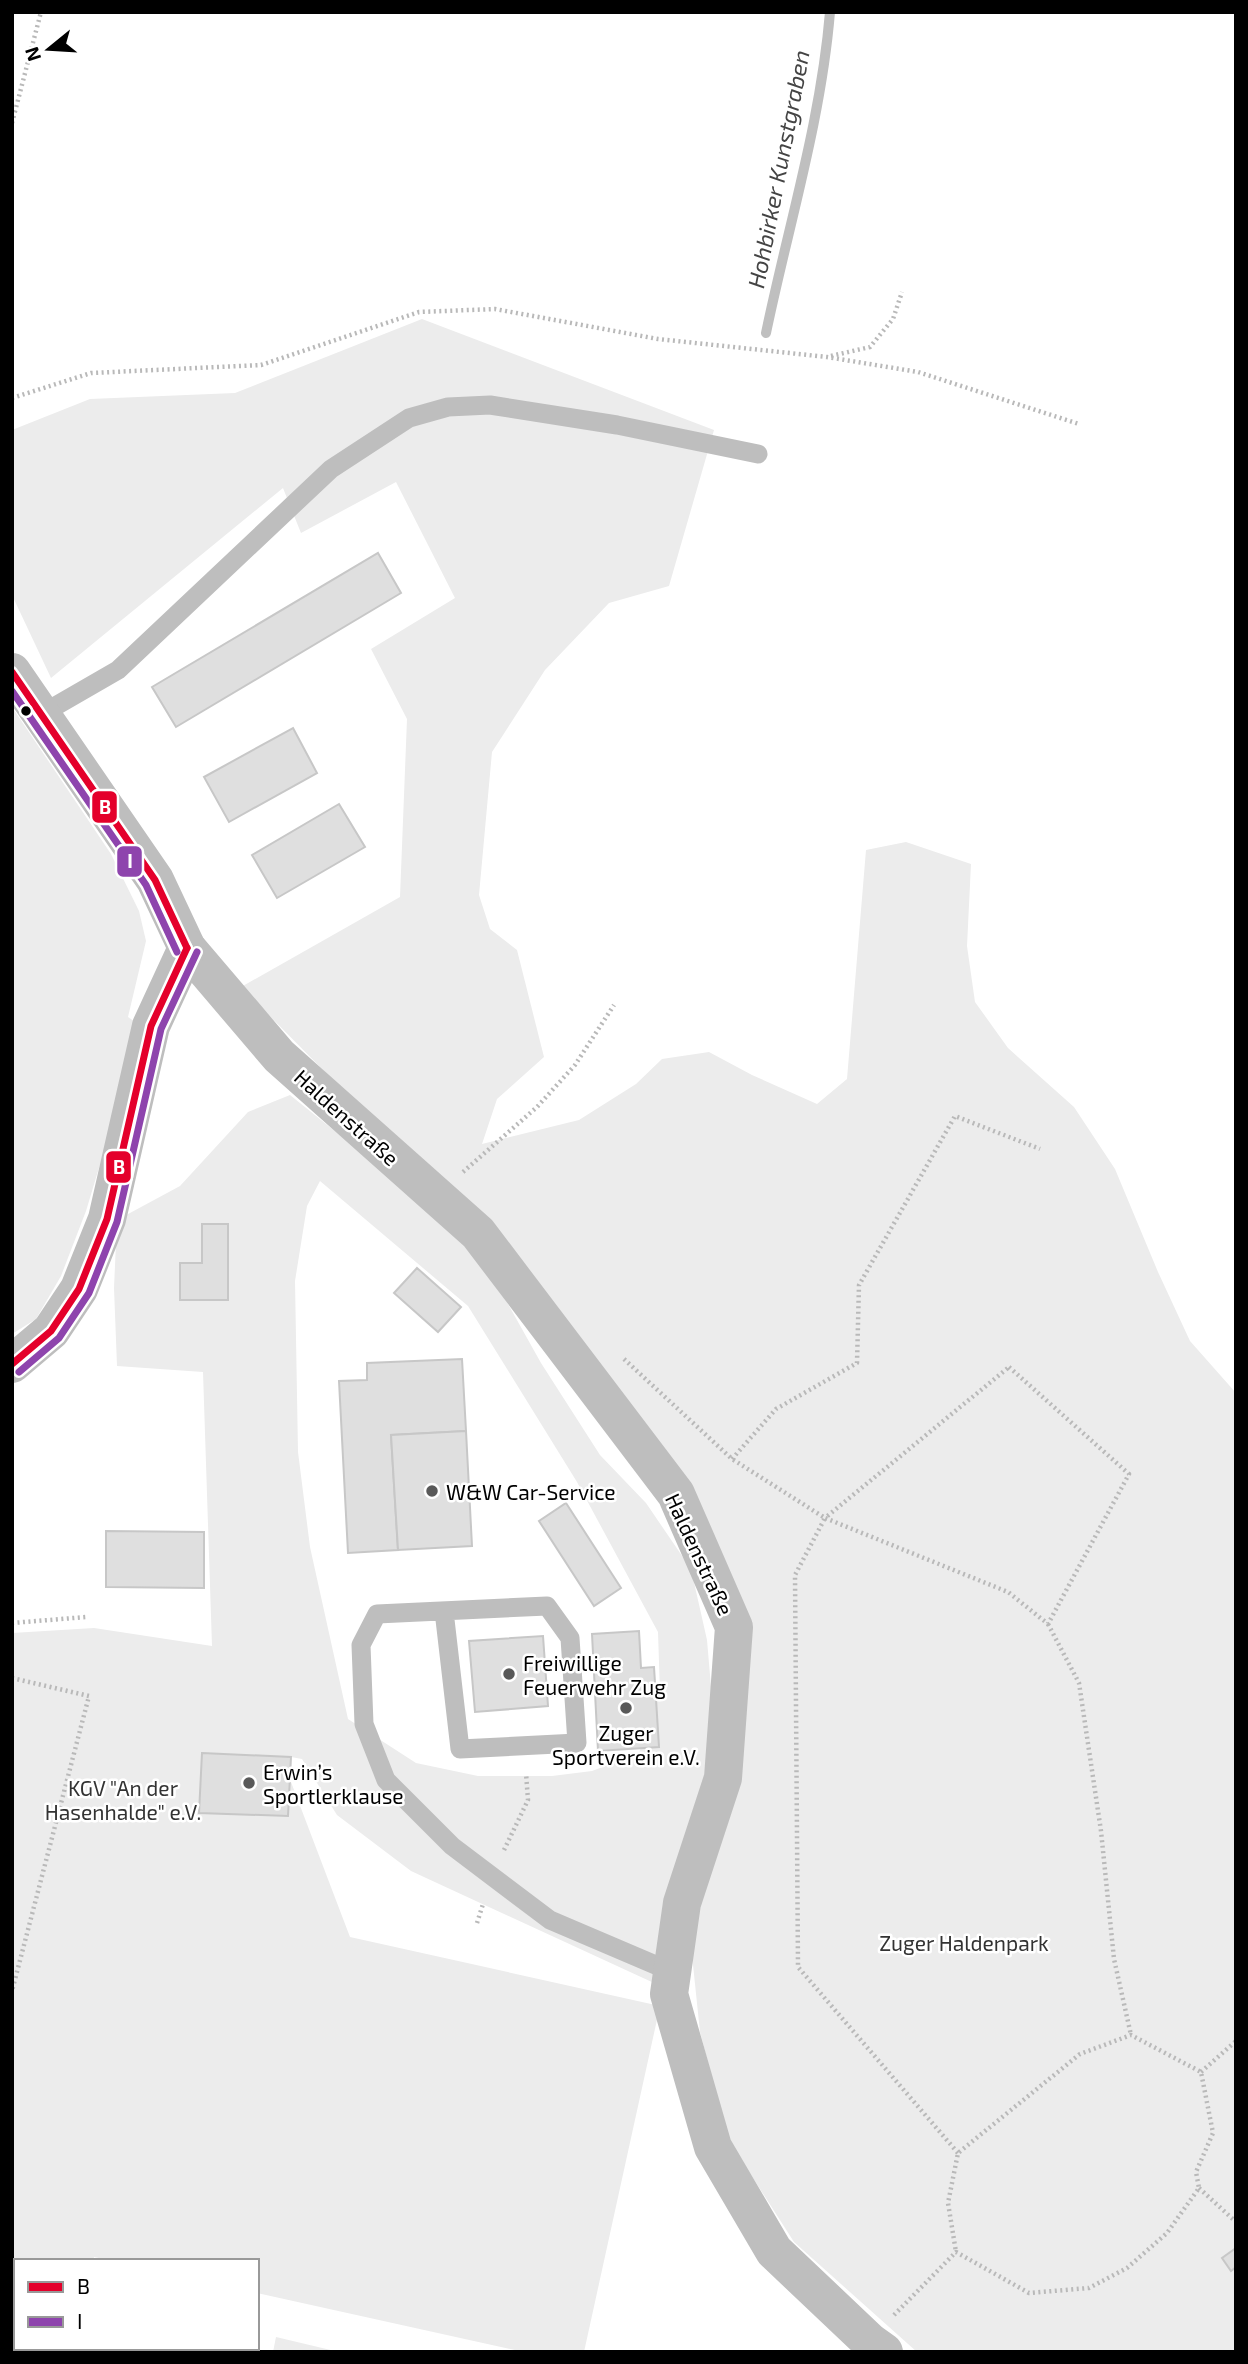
<svg xmlns="http://www.w3.org/2000/svg" width="1248" height="2364" font-family="'Exo 2',sans-serif">
<style>
.green{fill:#ececec;fill-rule:evenodd}
.lines{fill:none;stroke-linecap:round;stroke-linejoin:round}
.stream{stroke:#bfbfbf;stroke-width:10}
.building{fill:#dfdfdf;stroke:#c7c7c7;stroke-width:2}
.path{stroke:#b9b9b9;stroke-width:4.5;stroke-dasharray:2 3.5;stroke-linecap:butt}
.service{stroke:#bebebe;stroke-width:19}
.minor{stroke:#bebebe;stroke-width:38}
.bus-1-casing{stroke:#fff;stroke-width:12}
.bus-2-casing{stroke:#fff;stroke-width:12}
.bus-1{stroke:#e4002b;stroke-width:7}
.bus-2{stroke:#8e44ad;stroke-width:7}
.bus-dot{fill:#000;stroke:#fff;stroke-width:2.5}
.poi-dot{fill:#595959;stroke:#fff;stroke-width:2.5}
.labels{text-anchor:middle;dominant-baseline:central;stroke-width:5;stroke-linejoin:round;paint-order:stroke}
.street-label{font-size:21px;fill:#000;stroke:#fff}
.poi-label{font-size:21px;fill:#000;stroke:#fff;text-anchor:start}
.park-label{font-size:21px;fill:#333;stroke:#fff}
.water-label{font-size:23px;font-style:italic;fill:#444;stroke:#fff}
.line-badge{stroke:#fff;stroke-width:2.5}
.badge-label{font-size:19px;text-anchor:middle;font-weight:bold;fill:#fff}
</style>
<rect width="100%" height="100%" fill="#fff"/>
<!-- green -->
<g class="green">
<polygon points="422,319 714,430 669,586 609,603 545,670 492,752 479,895 490,929 517,950 544,1057 497,1099 482,1144 579,1120 636,1084 662,1059 709,1052 752,1075 817,1104 847,1079 866,850 906,842 971,864 967,946 975,1002 1008,1048 1074,1107 1115,1169 1158,1272 1190,1341 1236,1393 1236,2352 917,2352 794,2242 728,2139 700,2032 687,1907 739,1626 683,1489 426,1174 241,987 400,897 407,719 371,649 455,598 396,482 301,533 283,488 51,678 12,595 12,430 90,399 235,393"/>
<polygon points="12,707 111,854 139,911 146,941 128,1017 138,1024 114,1118 86,1211 61,1276 36,1319 12,1334"/>
<path d="M290 1095 474 1243 541 1363 600 1455 646 1503 691 1569 707 1640 713 1710 710 1775 654 1983 411 1871 337 1815 302 1759 291 1757 283 1761 350 1937 660 2006 584 2352H524L257 2293V2261H113L94 2257 93 2261H16V2348H68L67 2352H12V1633L94 1628 212 1646 203 1372 117 1366 114 1288 117 1220 180 1186 248 1112ZM320 1181 468 1306 577 1482 658 1632 660 1693 639 1753 592 1771 552 1776H478L416 1763 348 1719 310 1547 298 1452 295 1281 307 1206Z"/>
<polygon points="276,2337 339,2352 273,2352"/>
</g>
<g class="lines">
<!-- stream -->
<path class="stream" d="M766 333C788 227 821 121 830 12"/>
</g>
<!-- building -->
<g class="building">
<polygon points="378,553 401,593 176,727 152,687"/>
<polygon points="293,728 317,773 229,822 204,777"/>
<polygon points="339,804 365,847 277,898 252,855"/>
<polygon points="202,1224 228,1224 228,1300 180,1300 180,1263 202,1263"/>
<polygon points="417,1268 461,1307 438,1332 394,1293"/>
<polygon points="462,1359 466,1431 391,1435 398,1550 348,1553 339,1381 367,1380 367,1363"/>
<polygon points="466,1431 472,1546 398,1550 391,1435"/>
<polygon points="566,1503 621,1588 594,1606 539,1521"/>
<polygon points="106,1531 204,1532 204,1588 106,1587"/>
<polygon points="639,1631 641,1668 654,1667 659,1747 598,1751 592,1634"/>
<polygon points="543,1636 548,1706 475,1712 469,1641"/>
<polygon points="202,1753 291,1757 288,1816 199,1813"/>
<polygon points="1236,2248 1236,2267 1231,2271 1222,2258"/>
</g>
<g class="lines">
<!-- path -->
<g class="path">
<polyline points="12,123 41,12"/>
<polyline points="831,356 870,347 893,319 902,292"/>
<polyline points="12,398 91,373 261,365 419,312 495,309 658,339 827,357 918,372 1079,424"/>
<polyline points="463,1172 537,1107 575,1065 614,1005"/>
<polyline points="624,1359 732,1459 825,1518 795,1575 798,1967 958,2153"/>
<polygon points="1009,1367 1129,1474 1048,1624 1008,1592 825,1518"/>
<polyline points="732,1459 776,1409 857,1363 859,1285 955,1116 1040,1149"/>
<polyline points="12,1623 86,1617"/>
<polyline points="1048,1624 1079,1683 1101,1831 1114,1959 1131,2035"/>
<polyline points="12,1678 89,1696 12,1991"/>
<polyline points="504,1850 528,1800 526,1773"/>
<polyline points="477,1923 483,1904"/>
<polyline points="1201,2072 1236,2041"/>
<polyline points="1199,2188 1236,2222"/>
<polyline points="894,2315 956,2252 1029,2293 1089,2288 1127,2268 1167,2233 1199,2188 1196,2172 1213,2133 1201,2072 1131,2035 1080,2054 958,2153 948,2203 956,2252"/>
</g>
<!-- service -->
<g class="service">
<polyline points="40,715 118,670 331,469 409,418 448,407 490,405 617,425 758,454"/>
<polyline points="444,1611 460,1749 577,1743 570,1638 547,1606 377,1614 361,1645 364,1724 386,1780 452,1846 550,1920 672,1972"/>
</g>
<!-- minor -->
<g class="minor">
<polyline points="12,672 155,880 187,948 279,1056 478,1233 676,1494 734,1627 723,1778 682,1903 669,1994 713,2147 774,2251 870,2342 884,2352"/>
<polyline points="12,1364 51,1331 79,1289 107,1219 151,1026 187,948"/>
</g>
<!-- bus-1 casing -->
<g class="bus-1-casing">
<g id="bus-1">
<polyline points="12,672 155,880 187,948"/>
<polyline points="12,1364 51,1331 79,1289 107,1219 151,1026 187,948"/>
</g>
</g>
<!-- bus-2 casing -->
<g class="bus-2-casing">
<g id="bus-2">
<polyline points="12,691 146,885 177,952"/>
<polyline points="19,1372 59,1338 89,1293 117,1222 161,1029 197,952"/>
</g>
</g>
<!-- bus-1 -->
<use href="#bus-1" class="bus-1"/>
<!-- bus-2 -->
<use href="#bus-2" class="bus-2"/>
</g>
<!-- markers -->
<circle class="bus-dot" cx="26" cy="711" r="6"/>
<g class="poi-dot">
<circle cx="432" cy="1491" r="7"/>
<circle cx="509" cy="1674" r="7"/>
<circle cx="626" cy="1708" r="7"/>
<circle cx="249" cy="1783" r="7"/>
</g>
<g class="labels">
<!-- street labels -->
<g class="street-label">
<text transform="translate(347 1117) rotate(42)">Haldenstraße</text>
<text transform="translate(700 1554) rotate(65)">Haldenstraße</text>
</g>
<!-- poi labels -->
<g class="poi-label">
<text x="446" y="1491">W&amp;W Car-Service</text>
<text x="523" y="1662">Freiwillige<tspan x="523" dy="24">Feuerwehr Zug</tspan></text>
<text x="626" y="1732" text-anchor="middle">Zuger<tspan x="626" dy="24">Sportverein e.V.</tspan></text>
<text x="263" y="1771">Erwin’s<tspan x="263" dy="24">Sportlerklause</tspan></text>
</g>
<!-- park labels -->
<g class="park-label">
<text x="123" y="1787">KGV "An der<tspan x="123" dy="24">Hasenhalde" e.V.</tspan></text>
<text x="964" y="1942">Zuger Haldenpark</text>
</g>
<!-- water labels -->
<g class="water-label">
<text transform="translate(778 169) rotate(-79)">Hohbirker Kunstgraben</text>
</g>
</g>
<g class="line-badge">
<rect x="91" y="790" width="27" height="34" rx="7" fill="#e4002b"/>
<rect x="116" y="845" width="27" height="33" rx="7" fill="#8e44ad"/>
<rect x="105" y="1150" width="27" height="34" rx="7" fill="#e4002b"/>
</g>
<g class="badge-label">
<text x="105" y="814">B</text>
<text x="130" y="868">I</text>
<text x="119" y="1174">B</text>
</g>
<!-- border -->
<rect width="1248" height="2364" fill="none" stroke="#000000" stroke-width="28"/>
<!-- legend -->
<rect x="14" y="2259" width="245" height="91" fill="#ffffff" stroke="#999999" stroke-width="2"/>
<rect x="28" y="2282" width="35" height="10" fill="#e4002b" stroke="#999999" stroke-width="2"/>
<text x="77" y="2294" font-size="21" fill="#000000">B</text>
<rect x="28" y="2317" width="35" height="10" fill="#8e44ad" stroke="#999999" stroke-width="2"/>
<text x="77" y="2329" font-size="21" fill="#000000">I</text>
<!-- north arrow -->
<g transform="translate(49 49) rotate(252)" stroke="#ffffff" stroke-width="5" paint-order="stroke">
<path d="M0-5L12 26L0 18L-12 26Z" fill="#000000"/>
<text y="-10" font-size="19" font-weight="bold" text-anchor="middle" fill="#000000">N</text>
</g>
</svg>
